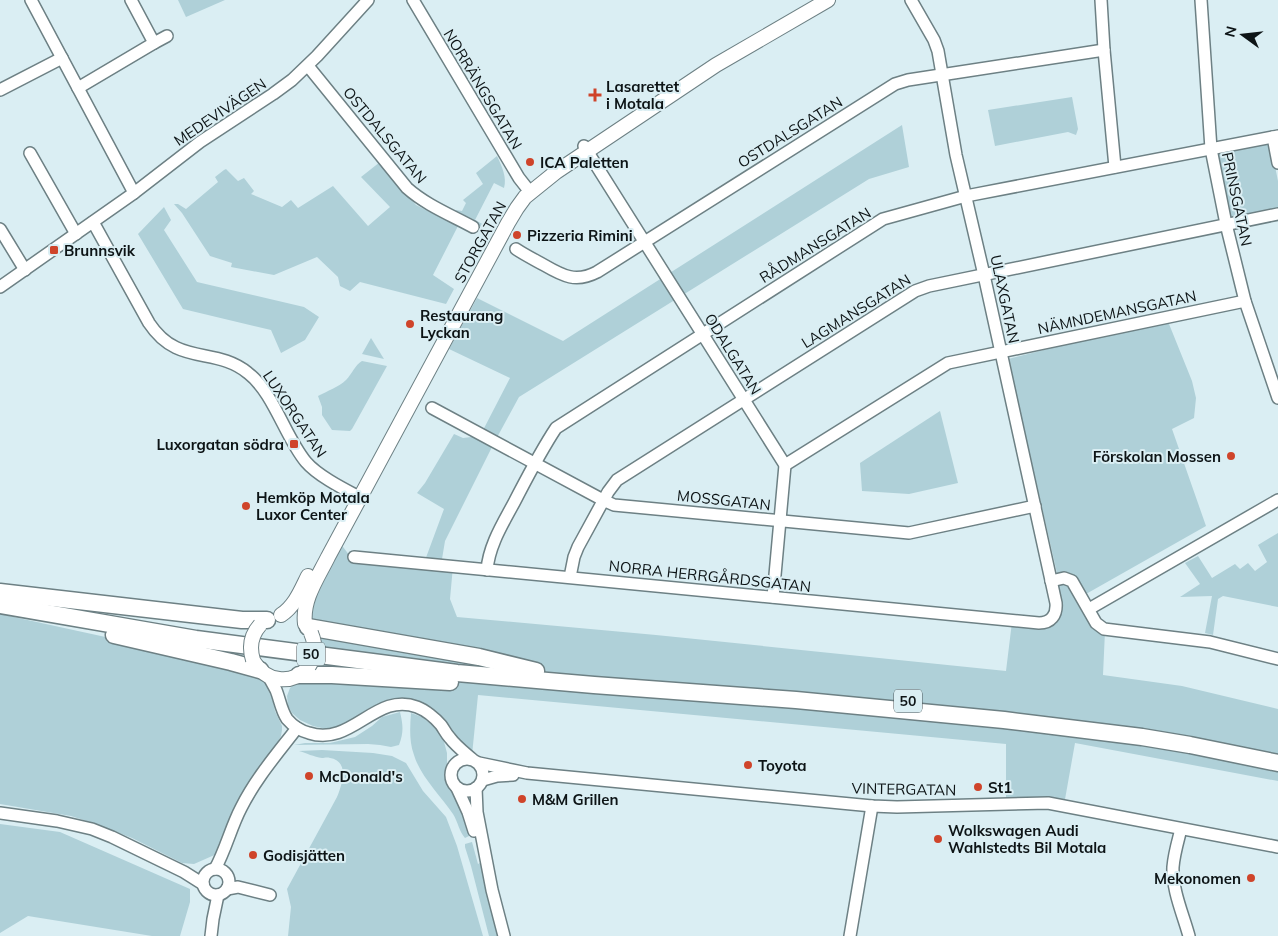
<svg xmlns="http://www.w3.org/2000/svg" width="1278" height="936" font-family="Mulish,sans-serif">
<style>
.green{fill:#afd0d8}
.lines{fill:none;stroke-linecap:round;stroke-linejoin:round}
.minor-casing{stroke:#6d8084;stroke-width:14}
.major-casing{stroke:#6d8084;stroke-width:16}
.highway-casing{stroke:#6d8084;stroke-width:19}
.minor{stroke:#fff;stroke-width:11}
.major{stroke:#fff;stroke-width:14}
.highway{stroke:#fff;stroke-width:16}
.major-bridge-casing{stroke:#6d8084;stroke-width:16;stroke-linecap:butt}
.major-bridge{stroke:#fff;stroke-width:14}
.poi-dot{fill:#cf442a;stroke:#daeef3;stroke-width:2}
.labels{text-anchor:middle;dominant-baseline:central;stroke-width:4;stroke-linejoin:round;paint-order:stroke}
.shield{fill:#daeef3;stroke:#4a5558;stroke-width:1}
.shield-label{font-size:14px;font-weight:bold;fill:#0d1416}
.poi-label{font-size:15px;font-weight:bold;fill:#0d1416;stroke:#daeef3;text-anchor:start}
.street-label{font-size:15px;fill:#0d1416;stroke:#daeef3}
</style>
<rect width="100%" height="100%" fill="#daeef3"/>
<!-- green -->
<g class="green">
<polygon points="178,0 225,0 186,17"/>
<polygon points="1072,97 1078,129 1076,135 1068,132 995,146 988,110"/>
<polygon points="902,125 909,167 869,179 519,397 494,443 445,541 441,565 453,566 450,599 457,617 656,635 1006,671 1012,622 1055,615 1049,579 1065,581 1105,631 1103,675 1182,686 1278,709 1278,781 1075,743 1064,805 1006,803 1006,744 478,695 472,755 429,708 418,701 405,698 377,704 363,712 351,721 338,727 326,729 313,726 300,720 292,713 288,706 287,696 290,688 295,683 319,679 320,640 323,628 311,622 310,605 340,543 353,560 424,563 444,509 417,493 425,483 454,434 463,438 480,436 510,378 449,349 477,298 563,341"/>
<polygon points="1270,142 1278,181 1278,209 1228,219 1215,154"/>
<path d="M497 156C502 167 507 177 504 188L494 183 475 220 486 226 485 229 457 214 456 210 462 211 466 203 463 200 483 184 476 173Z"/>
<polygon points="380,162 416,205 458,226 433,275 454,289 446,304 360,282 350,291 340,286 338,277 317,257 274,275 231,267 232,263 210,256 182,213 174,204 178,204 186,209 218,182 215,177 224,170 226,169 238,181 244,178 254,191 251,194 282,207 291,200 298,208 333,186 368,226 390,207 361,177"/>
<polygon points="164,207 171,220 164,230 197,282 304,307 319,317 305,340 281,353 271,330 183,309 138,234"/>
<path d="M1167 319 1192 381 1196 398 1194 418 1172 429 1206 526 1086 594C1080 584 1070 574 1057 573L1008 359Z"/>
<polygon points="371,338 384,359 362,354"/>
<path d="M362 361 387 366 352 429 350 431 332 430 322 415V407L318 396C327 391 339 387 346 380 352 374 355 365 362 361Z"/>
<polygon points="940,411 958,483 909,494 862,491 860,463"/>
<polygon points="1278,533 1278,607 1223,596 1218,599 1213,635 1205,633 1212,596 1180,597 1200,584 1185,563 1198,556 1212,578 1235,564 1240,569 1248,563 1255,571 1267,562 1258,545"/>
<polygon points="0,614 133,643 139,649 160,655 168,651 262,677 270,689 275,711 282,726 282,730 281,736 219,853 194,864 182,863 132,838 96,824 71,816 0,804"/>
<path d="M400 712C403 725 404 732 399 745L391 747 380 745 368 744 294 745 305 743H330L355 737 372 726 382 717Z"/>
<path d="M411 713 422 717 434 726 443 738 447 753V779L459 801 471 835 465 838C459 831 458 822 453 814 441 796 420 776 414 755 409 741 410 727 411 713Z"/>
<path d="M322 750 373 753 392 756 406 763 423 791 446 817 457 846 483 936H288L291 907 287 889 337 797C342 785 350 761 330 758 327 757 324 758 322 758 314 757 306 753 299 751Z"/>
<polygon points="0,824 60,832 190,889 190,902 180,936 152,936 28,916 0,933"/>
<polygon points="472,842 478,864 480,863 499,936 489,936 471,866 465,847 465,844"/>
</g>
<g class="lines">
<!-- minor casing -->
<g class="minor-casing">
<g id="minor">
<polyline points="31,0 134,193"/>
<polyline points="413,0 519,178 530,192"/>
<polyline points="1101,0 1104,50 1115,167"/>
<polyline points="1201,0 1211,149 1226,224 1245,301 1278,398"/>
<polyline points="154,43 167,36"/>
<path d="M308 66 407 188C426 205 451 215 473 227"/>
<polyline points="78,88 154,43 131,0"/>
<polyline points="0,90 62,58"/>
<polyline points="1273,137 1278,163"/>
<polyline points="584,146 785,465 773,597"/>
<polyline points="30,153 76,234"/>
<path d="M93 222 149 323C178 367 215 346 248 373 274 393 285 437 306 462 318 476 344 489 361 498"/>
<polyline points="0,229 25,270"/>
<path d="M516 249C525 255 535 260 544 265 563 276 576 283 597 272L895 84 908 80 1104 50"/>
<polyline points="0,287 134,193 200,142 273,94 292,80 317,56 368,0"/>
<polyline points="432,408 603,500 614,505 909,533 1035,506"/>
<polyline points="785,465 948,363 1245,301"/>
<path d="M354 557 1039 623C1051 623 1057 615 1056 603L984 275 956 155 938 51 934 40 911 0"/>
<path d="M487 570C489 543 506 519 518 495 530 472 542 449 556 428L883 219 966 196 1278 136"/>
<polyline points="570,577 574,557 578,547 608,492 617,480 915,291 929,286 1278,214"/>
<polyline points="1051,581 1064,578 1072,581 1096,623 1104,629 1210,642 1278,659"/>
<polyline points="1089,609 1278,500"/>
<path d="M269 677C271 681 274 686 276 690 280 700 281 710 287 719 293 726 301 731 309 733 352 747 376 691 417 707 425 710 435 718 441 725 444 729 446 734 450 738 456 746 464 752 472 759"/>
<circle cx="467" cy="775" r="16"/>
<polyline points="479,763 527,773 872,806 897,807 1048,803 1278,847"/>
<polyline points="483,780 497,776 513,775"/>
<polyline points="457,788 468,812 474,831"/>
<polyline points="476,788 477,812 492,890 504,936"/>
<polyline points="0,813 57,821 92,829 112,837 184,872 203,884"/>
<path d="M1181 829C1178 841 1174 854 1173 867 1172 890 1183 914 1189 936"/>
<circle cx="216" cy="882" r="13"/>
<path d="M215 869C226 849 231 827 241 808 256 778 277 754 297 728"/>
<polyline points="227,889 238,887 270,895"/>
<polyline points="211,936 213,919 218,895"/>
<polyline points="850,936 872,806"/>
</g>
</g>
<!-- major casing -->
<g class="major-casing">
<g id="major">
<path d="M281 615C295 606 301 590 308 576"/>
<path d="M305 624C302 600 317 579 328 557L508 223 517 208 525 197 556 172 716 65 828 0"/>
<path d="M254 662C266 682 291 685 307 669"/>
</g>
</g>
<!-- highway casing -->
<g class="highway-casing">
<g id="highway">
<polyline points="0,592 242,620 267,620"/>
<polyline points="0,605 196,639 457,673 594,685 796,700 1004,720 1142,737 1190,745 1278,763"/>
<polyline points="308,627 479,657 536,671"/>
<polyline points="114,635 231,662 260,670"/>
<polyline points="299,675 332,675 450,682"/>
</g>
</g>
<!-- minor -->
<use href="#minor" class="minor"/>
<!-- major -->
<use href="#major" class="major"/>
<!-- highway -->
<use href="#highway" class="highway"/>
<!-- major-bridge casing -->
<g class="major-bridge-casing">
<g id="major-bridge">
<path d="M253 660C249 647 251 635 260 625"/>
<path d="M309 666C316 655 316 645 311 633"/>
</g>
</g>
<!-- major-bridge -->
<use href="#major-bridge" class="major-bridge"/>
</g>
<!-- markers -->
<g class="poi-dot">
<path d="M592.5 87.5h5v5h5v5h-5v5h-5v-5h-5v-5h5z"/>
<circle cx="530" cy="162" r="5"/>
<circle cx="517" cy="235" r="5"/>
<rect x="49" y="245" width="10" height="10" rx="2.5"/>
<circle cx="410" cy="324" r="5"/>
<rect x="289" y="439" width="10" height="10" rx="2.5"/>
<circle cx="1231" cy="456" r="5"/>
<circle cx="246" cy="506" r="5"/>
<circle cx="748" cy="765" r="5"/>
<circle cx="309" cy="776" r="5"/>
<circle cx="978" cy="787" r="5"/>
<circle cx="522" cy="799" r="5"/>
<circle cx="938" cy="839" r="5"/>
<circle cx="253" cy="855" r="5"/>
<circle cx="1251" cy="878" r="5"/>
</g>
<g class="labels">
<!-- shield labels -->
<g class="shield">
<rect x="297" y="642.5" width="28" height="23" rx="4"/>
<rect x="894" y="689.5" width="28" height="23" rx="4"/>
</g>
<g class="shield-label">
<text x="311" y="654">50</text>
<text x="908" y="701">50</text>
</g>
<!-- poi labels -->
<g class="poi-label">
<text x="606" y="86">Lasarettet<tspan x="606" dy="17">i Motala</tspan></text>
<text x="540" y="162">ICA Paletten</text>
<text x="527" y="235">Pizzeria Rimini</text>
<text x="64" y="250">Brunnsvik</text>
<text x="420" y="315">Restaurang<tspan x="420" dy="17">Lyckan</tspan></text>
<text x="284" y="444" text-anchor="end">Luxorgatan södra</text>
<text x="1221" y="456" text-anchor="end">Förskolan Mossen</text>
<text x="256" y="497">Hemköp Motala<tspan x="256" dy="17">Luxor Center</tspan></text>
<text x="758" y="765">Toyota</text>
<text x="319" y="776">McDonald's</text>
<text x="988" y="787">St1</text>
<text x="532" y="799">M&amp;M Grillen</text>
<text x="948" y="830">Wolkswagen Audi<tspan x="948" dy="17">Wahlstedts Bil Motala</tspan></text>
<text x="263" y="855">Godisjätten</text>
<text x="1241" y="878" text-anchor="end">Mekonomen</text>
</g>
<!-- street labels -->
<g class="street-label">
<text transform="translate(483 89) rotate(59)">NORRÄNGSGATAN</text>
<text transform="translate(220 112) rotate(-34)">MEDEVIVÄGEN</text>
<text transform="translate(790 132) rotate(-32)">OSTDALSGATAN</text>
<text transform="translate(385 135) rotate(50)">OSTDALSGATAN</text>
<text transform="translate(1237 199) rotate(78)">PRINSGATAN</text>
<text transform="translate(480 242) rotate(-61)">STORGATAN</text>
<text transform="translate(815 245) rotate(-32)">RÅDMANSGATAN</text>
<text transform="translate(1005 299) rotate(78)">ULAXGATAN</text>
<text transform="translate(856 311) rotate(-32)">LAGMANSGATAN</text>
<text transform="translate(1117 312) rotate(-12)">NÄMNDEMANSGATAN</text>
<text transform="translate(733 354) rotate(58)">ODALGATAN</text>
<text transform="translate(295 414) rotate(56)">LUXORGATAN</text>
<text transform="translate(724 500) rotate(6)">MOSSGATAN</text>
<text transform="translate(710 576) rotate(6)">NORRA HERRGÅRDSGATAN</text>
<text transform="translate(904 789) rotate(1)">VINTERGATAN</text>
</g>
</g>
<!-- north arrow -->
<g transform="translate(1243 35) rotate(285)" stroke="#daeef3" stroke-width="4" paint-order="stroke">
<path d="M0-4L9 19L0 12L-9 19Z" fill="#0d1416"/>
<text y="-8" font-size="14" font-weight="bold" text-anchor="middle" fill="#0d1416">N</text>
</g>
</svg>
